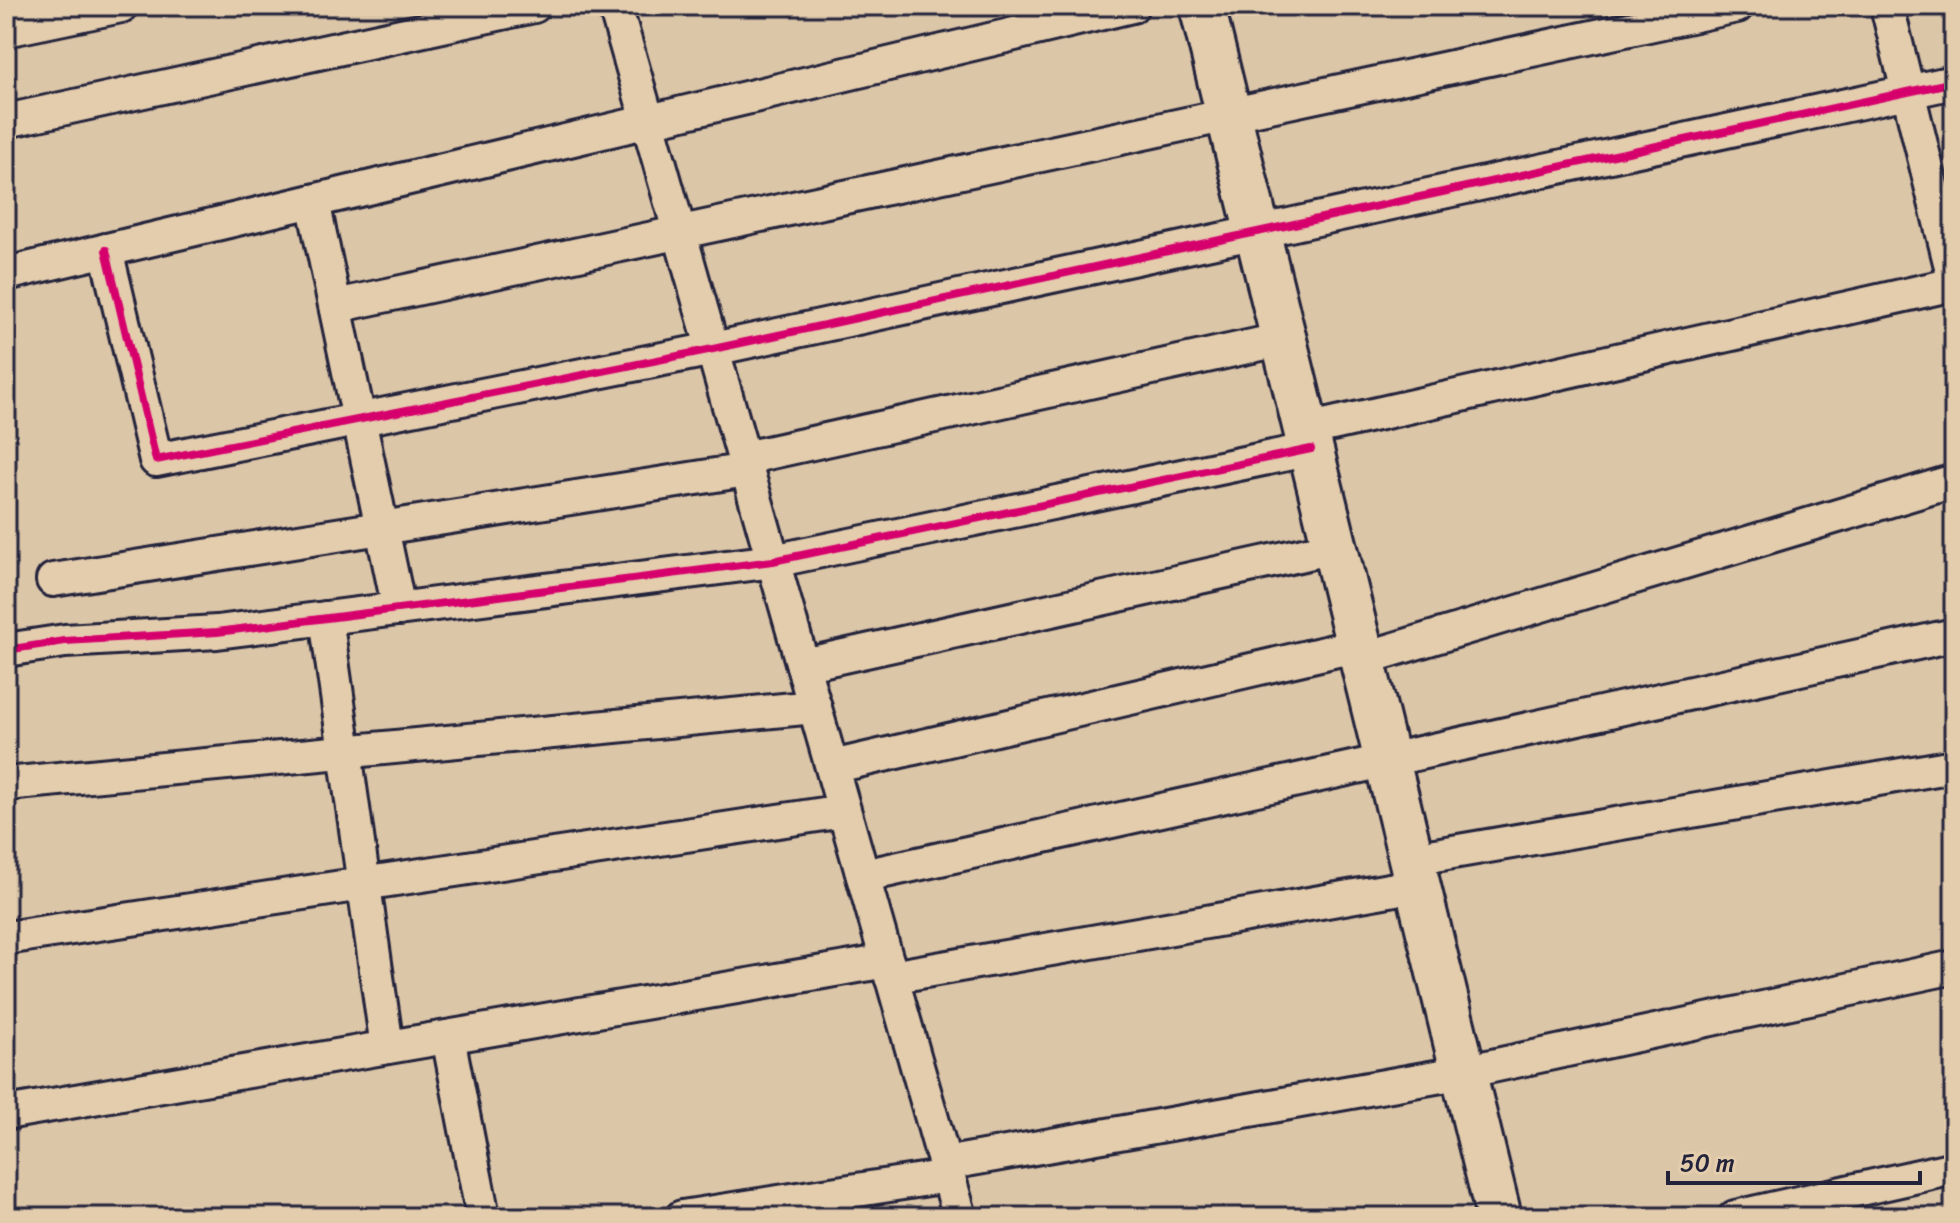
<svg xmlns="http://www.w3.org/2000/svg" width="1960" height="1223" font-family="Sriracha,sans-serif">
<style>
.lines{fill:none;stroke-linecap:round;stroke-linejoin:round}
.street-casing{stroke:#22223b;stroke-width:38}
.secondary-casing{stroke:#22223b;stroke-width:50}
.street{stroke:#e4cdad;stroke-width:32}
.secondary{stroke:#e4cdad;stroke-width:44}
.cycleway-casing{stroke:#e4cdad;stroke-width:13}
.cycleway{stroke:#d6006c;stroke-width:8}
</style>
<rect width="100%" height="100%" fill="#dcc6a8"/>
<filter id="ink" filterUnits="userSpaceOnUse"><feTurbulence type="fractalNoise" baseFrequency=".0125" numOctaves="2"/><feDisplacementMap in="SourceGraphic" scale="16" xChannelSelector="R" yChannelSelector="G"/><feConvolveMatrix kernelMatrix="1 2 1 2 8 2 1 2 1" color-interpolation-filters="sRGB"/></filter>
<g filter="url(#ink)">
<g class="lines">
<!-- street casing -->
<g class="street-casing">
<g id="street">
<polyline points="615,6 960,1217"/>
<polyline points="1887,6 1954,279"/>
<polyline points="6,30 121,6"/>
<polyline points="6,121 534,6"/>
<polyline points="313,201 399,609"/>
<polyline points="106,250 156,460 713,349 1954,82"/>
<polyline points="6,274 1132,6"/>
<polyline points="336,306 1737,6"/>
<polyline points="1306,430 1954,284"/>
<polyline points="744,458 1284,339"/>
<polyline points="53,580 747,470"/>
<polyline points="326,618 387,1047"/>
<polyline points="6,650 65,641 217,632 773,561 1311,449"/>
<polyline points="1362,659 1954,481"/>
<polyline points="803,665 1335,547"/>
<polyline points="832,767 1359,645"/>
<polyline points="6,784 815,707"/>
<polyline points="1412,859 1954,766"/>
<polyline points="863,876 1954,635"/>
<polyline points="6,938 844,811"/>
<polyline points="891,977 1418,885"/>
<polyline points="448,1037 483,1217"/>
<polyline points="6,1113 887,961"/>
<polyline points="944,1164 1464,1072 1954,967"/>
<polyline points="682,1217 948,1176"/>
<polyline points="1735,1217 1954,1168"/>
</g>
</g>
<!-- secondary casing -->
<g class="secondary-casing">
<polyline id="secondary" points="1202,6 1499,1217"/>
</g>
<!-- street -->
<use href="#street" class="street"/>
<!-- secondary -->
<use href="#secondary" class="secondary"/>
<!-- cycleway casing -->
<g class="cycleway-casing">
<g id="cycleway">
<polyline points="106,250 156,460 713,349 1954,82"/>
<polyline points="6,650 65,641 217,632 773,561 1311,449"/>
</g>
</g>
<!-- cycleway -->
<use href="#cycleway" class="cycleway"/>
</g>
</g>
<!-- margin -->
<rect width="1960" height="1223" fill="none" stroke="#e4cdad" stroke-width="32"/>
<rect x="16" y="16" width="1928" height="1191" fill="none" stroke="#22223b" stroke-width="3" filter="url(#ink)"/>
<!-- scale -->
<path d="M1668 1171v12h252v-12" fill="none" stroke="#22223b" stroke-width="4"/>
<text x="1680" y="1171" font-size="24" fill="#22223b" stroke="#e4cdad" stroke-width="6" paint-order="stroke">50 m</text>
</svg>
